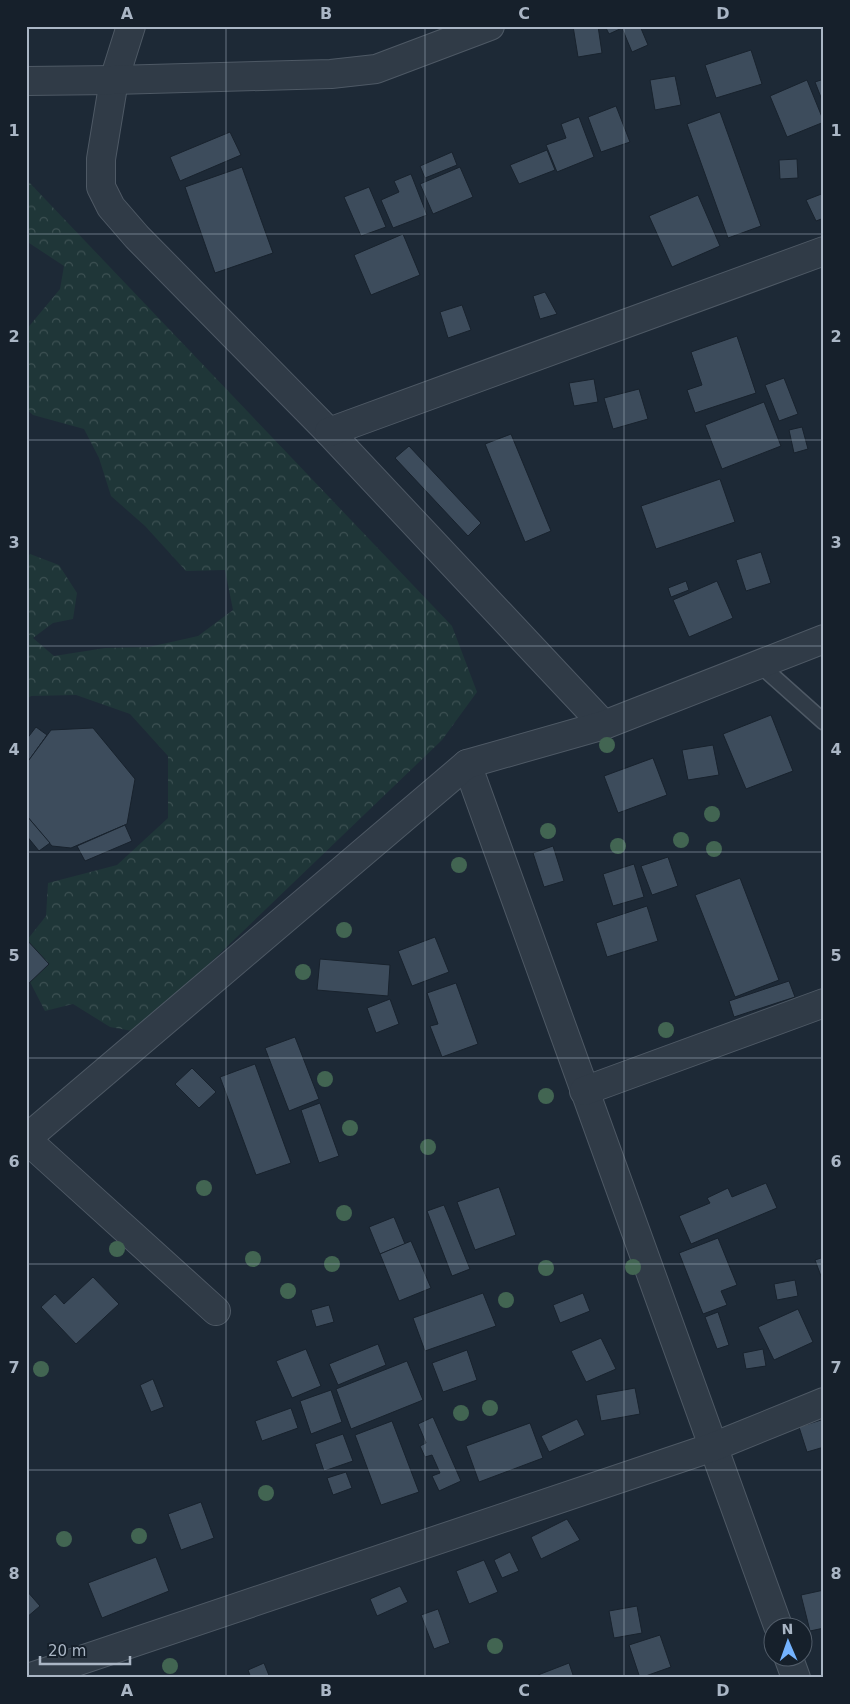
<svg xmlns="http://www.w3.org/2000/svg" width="850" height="1704" font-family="'DejaVu Sans',sans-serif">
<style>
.forest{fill:url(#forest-crowns)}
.building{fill:#3d4c5c;stroke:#18222d}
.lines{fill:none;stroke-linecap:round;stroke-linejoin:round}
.lane-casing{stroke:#4e5965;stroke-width:18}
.street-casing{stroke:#4e5965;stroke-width:30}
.lane{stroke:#303b47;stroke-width:15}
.street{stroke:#303b47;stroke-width:28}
.tree{fill:#426552}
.grid{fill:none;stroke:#aab6c5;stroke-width:1;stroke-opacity:0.55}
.neatline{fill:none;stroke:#aab6c5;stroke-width:2}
.grid-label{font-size:16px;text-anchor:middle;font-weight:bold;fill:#aab6c5}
</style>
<defs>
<pattern id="forest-crowns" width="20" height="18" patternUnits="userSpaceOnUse" patternTransform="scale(1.25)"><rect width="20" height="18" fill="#1f3638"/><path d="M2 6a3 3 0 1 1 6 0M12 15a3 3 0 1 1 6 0" fill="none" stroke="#3d5153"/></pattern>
</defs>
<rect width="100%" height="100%" fill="#1d2936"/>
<!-- forest -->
<polygon class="forest" points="26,179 452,626 477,692 442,740 138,1032 110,1027 73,1004 45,1011 30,982 49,964 27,940 46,916 48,883 117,865 168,818 168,756 130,714 76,695 31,696 26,700 26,559 30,554 59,565 77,593 73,619 53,623 33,638 54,656 105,648 149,647 198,636 233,610 225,570 186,571 145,526 111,496 99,458 84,429 33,415 26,409 26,330 60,289 64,266 26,241"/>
<!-- building -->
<g class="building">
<polygon points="573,26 598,26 602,53 578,57"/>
<polygon points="605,26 640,26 648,45 632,52 622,28 609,34"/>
<polygon points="751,50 762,84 716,98 705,65"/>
<polygon points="675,76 681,105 655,110 650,80"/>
<polygon points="824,79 824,105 815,82"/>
<polygon points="807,80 824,122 787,137 770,96"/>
<polygon points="616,106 630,142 601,152 588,117"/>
<polygon points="720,112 761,226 728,238 687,124"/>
<polygon points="579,117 594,157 557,172 546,145 566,138 561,124"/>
<polygon points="230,132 241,155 180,181 170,157"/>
<polygon points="547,150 555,170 519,184 510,165"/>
<polygon points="452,152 457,165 425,178 420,166"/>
<polygon points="797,159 798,178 780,179 779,160"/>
<polygon points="242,167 273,253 215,273 185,187"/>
<polygon points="460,167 473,197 433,214 420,184"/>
<polygon points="411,174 427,215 393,228 381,200 399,192 394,181"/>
<polygon points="369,187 386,227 361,236 344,197"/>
<polygon points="824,193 824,218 816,221 806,200"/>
<polygon points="698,195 720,246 672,267 649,216"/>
<polygon points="403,234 420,275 371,295 354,255"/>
<polygon points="545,292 557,314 540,319 533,296"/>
<polygon points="462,305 471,330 448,338 440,312"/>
<polygon points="737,336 756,393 695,413 687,390 702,385 691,352"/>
<polygon points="784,378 798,414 779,421 765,385"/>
<polygon points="594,379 598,402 574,406 569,383"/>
<polygon points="639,389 648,419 613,429 604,398"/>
<polygon points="764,402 781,446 722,469 705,425"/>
<polygon points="802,427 808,449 794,453 789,430"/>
<polygon points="511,434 551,531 525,542 485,444"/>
<polygon points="409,446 481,523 468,536 395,458"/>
<polygon points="720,479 735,522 656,549 641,506"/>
<polygon points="761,552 771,583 746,591 736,560"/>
<polygon points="686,581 689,590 671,597 668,588"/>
<polygon points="717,581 733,618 689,637 673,600"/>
<polygon points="771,715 793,771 746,789 723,734"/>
<polygon points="36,727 47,735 27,763 26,740"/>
<polygon points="93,728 135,779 127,824 71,848 52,846 26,815 26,764 51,730"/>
<polygon points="713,745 719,775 688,780 682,750"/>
<polygon points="653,758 667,795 618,813 604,776"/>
<polygon points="26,815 50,843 39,851 26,835"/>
<polygon points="125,825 132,841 85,861 77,846"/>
<polygon points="553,846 564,881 544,887 533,853"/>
<polygon points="668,857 678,886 652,895 641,866"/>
<polygon points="634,864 644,897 613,906 603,874"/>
<polygon points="740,878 779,980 735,997 695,895"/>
<polygon points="647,906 658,941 607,957 596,923"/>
<polygon points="435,937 449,972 412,986 398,951"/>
<polygon points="26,939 49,964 26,986"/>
<polygon points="320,959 390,965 388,996 317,990"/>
<polygon points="789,981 795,997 734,1017 729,1001"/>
<polygon points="456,983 478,1044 442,1057 430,1026 438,1024 427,993"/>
<polygon points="390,999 399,1024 376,1033 367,1008"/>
<polygon points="295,1037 319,1099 289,1111 265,1048"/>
<polygon points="255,1064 291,1163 256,1175 220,1077"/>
<polygon points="192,1068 216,1092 199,1108 175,1084"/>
<polygon points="320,1103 339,1156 319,1163 301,1110"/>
<polygon points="766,1183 777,1208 691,1244 679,1216 710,1203 707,1198 728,1188 732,1197"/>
<polygon points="499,1187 516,1235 475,1250 457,1202"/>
<polygon points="444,1205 470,1269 452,1276 427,1211"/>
<polygon points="394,1217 405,1244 380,1254 369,1227"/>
<polygon points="718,1238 737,1285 721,1291 727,1305 703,1314 679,1253"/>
<polygon points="411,1241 431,1288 399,1301 380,1254"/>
<polygon points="824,1257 824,1284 815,1260"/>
<polygon points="93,1277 119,1304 76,1344 41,1307 55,1294 64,1304"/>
<polygon points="795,1280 798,1296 777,1300 774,1284"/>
<polygon points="483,1293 496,1326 425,1351 413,1318"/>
<polygon points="583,1293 590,1311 560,1323 553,1305"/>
<polygon points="329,1305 334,1322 316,1327 311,1310"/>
<polygon points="798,1309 813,1342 774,1360 758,1327"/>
<polygon points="718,1312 729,1345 717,1349 705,1317"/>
<polygon points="601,1338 616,1369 586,1382 571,1351"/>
<polygon points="378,1344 386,1365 338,1385 329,1364"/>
<polygon points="306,1349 321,1386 292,1398 276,1361"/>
<polygon points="763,1349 766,1366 746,1369 743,1353"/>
<polygon points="467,1350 477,1380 443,1392 432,1363"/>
<polygon points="407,1361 423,1400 351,1429 336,1389"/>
<polygon points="153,1379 164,1407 151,1412 140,1385"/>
<polygon points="635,1388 640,1414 601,1421 596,1395"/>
<polygon points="331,1390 342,1422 311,1434 300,1401"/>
<polygon points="291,1408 298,1428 262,1441 255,1421"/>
<polygon points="433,1417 461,1481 439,1491 432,1476 440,1473 432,1455 425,1457 420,1446 426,1443 418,1424"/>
<polygon points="577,1419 585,1435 549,1452 541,1436"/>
<polygon points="824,1419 824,1447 807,1452 799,1427"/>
<polygon points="392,1421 419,1492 381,1505 355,1435"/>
<polygon points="530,1423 543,1458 479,1482 466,1446"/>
<polygon points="343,1434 353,1461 324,1471 315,1444"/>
<polygon points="346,1472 352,1488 333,1495 327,1478"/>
<polygon points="201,1502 214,1538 181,1550 168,1514"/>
<polygon points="567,1519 580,1540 541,1559 531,1537"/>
<polygon points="510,1552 519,1571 502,1578 494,1560"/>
<polygon points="156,1557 169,1591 102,1618 88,1583"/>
<polygon points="484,1560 498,1592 469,1604 456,1571"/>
<polygon points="400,1586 408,1602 377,1616 370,1599"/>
<polygon points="26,1590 40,1606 26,1618"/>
<polygon points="824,1590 824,1628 810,1631 801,1595"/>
<polygon points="637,1606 642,1633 614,1638 609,1611"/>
<polygon points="438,1609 450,1643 434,1649 421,1615"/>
<polygon points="660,1635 671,1667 640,1678 629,1645"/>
<polygon points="264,1663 270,1678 251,1678 248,1670"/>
<polygon points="569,1663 574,1678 539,1678 538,1675"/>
</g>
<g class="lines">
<!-- lane casing -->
<g class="lane-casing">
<polyline id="lane" points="759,664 824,722"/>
</g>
<!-- street casing -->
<g class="street-casing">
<g id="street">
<polyline points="131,26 114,80 101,159 101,187 111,207 137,237 329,432 604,725"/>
<polyline points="26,81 114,80 331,74 376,69 490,26"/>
<polyline points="329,432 824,251"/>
<polyline points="467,764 778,1626"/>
<polyline points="584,1091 824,1003"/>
<polyline points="216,1311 26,1139 467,764 604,725 824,639"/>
<polyline points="788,1656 796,1678"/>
<polyline points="28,1678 713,1447 824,1402"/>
</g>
</g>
<!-- lane -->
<use href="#lane" class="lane"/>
<!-- street -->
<use href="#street" class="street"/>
</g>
<!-- trees -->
<g class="tree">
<circle cx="607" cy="745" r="8"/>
<circle cx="712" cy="814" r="8"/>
<circle cx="548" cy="831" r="8"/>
<circle cx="681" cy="840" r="8"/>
<circle cx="618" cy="846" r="8"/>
<circle cx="714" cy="849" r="8"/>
<circle cx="459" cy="865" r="8"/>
<circle cx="344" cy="930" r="8"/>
<circle cx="303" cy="972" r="8"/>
<circle cx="666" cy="1030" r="8"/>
<circle cx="325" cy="1079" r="8"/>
<circle cx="546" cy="1096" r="8"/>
<circle cx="350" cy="1128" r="8"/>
<circle cx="428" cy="1147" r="8"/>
<circle cx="204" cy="1188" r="8"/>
<circle cx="344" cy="1213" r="8"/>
<circle cx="117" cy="1249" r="8"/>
<circle cx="253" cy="1259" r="8"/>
<circle cx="332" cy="1264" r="8"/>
<circle cx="633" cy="1267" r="8"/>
<circle cx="546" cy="1268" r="8"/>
<circle cx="288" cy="1291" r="8"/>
<circle cx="506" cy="1300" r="8"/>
<circle cx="41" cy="1369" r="8"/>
<circle cx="490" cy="1408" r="8"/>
<circle cx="461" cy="1413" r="8"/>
<circle cx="266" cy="1493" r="8"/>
<circle cx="139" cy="1536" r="8"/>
<circle cx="64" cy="1539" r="8"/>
<circle cx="495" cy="1646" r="8"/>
<circle cx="170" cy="1666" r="8"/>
</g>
<!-- grid -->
<path class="grid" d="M226 26V1678M425 26V1678M624 26V1678M26 234H824M26 440H824M26 646H824M26 852H824M26 1058H824M26 1264H824M26 1470H824"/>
<!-- border -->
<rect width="850" height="1704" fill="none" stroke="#16202b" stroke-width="55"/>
<!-- north arrow -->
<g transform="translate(788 1642) rotate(358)"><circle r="24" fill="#16202b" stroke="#515c69"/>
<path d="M0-4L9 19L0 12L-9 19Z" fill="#74b3ff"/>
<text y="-8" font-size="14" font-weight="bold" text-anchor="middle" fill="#aab6c5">N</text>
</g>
<!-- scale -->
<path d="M40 1656v8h90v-8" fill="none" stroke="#aab6c5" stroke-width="2.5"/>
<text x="48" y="1656" font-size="15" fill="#aab6c5" stroke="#16202b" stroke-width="4" paint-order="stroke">20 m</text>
<rect x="28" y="28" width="794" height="1648" class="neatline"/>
<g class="grid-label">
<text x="127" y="19">A</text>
<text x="326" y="19">B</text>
<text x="524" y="19">C</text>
<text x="723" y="19">D</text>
<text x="14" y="136">1</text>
<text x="836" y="136">1</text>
<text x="14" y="342">2</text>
<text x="836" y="342">2</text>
<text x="14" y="548">3</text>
<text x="836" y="548">3</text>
<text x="14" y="755">4</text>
<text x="836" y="755">4</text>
<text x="14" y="961">5</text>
<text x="836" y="961">5</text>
<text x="14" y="1167">6</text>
<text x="836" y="1167">6</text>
<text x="14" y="1373">7</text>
<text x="836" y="1373">7</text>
<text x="14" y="1579">8</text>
<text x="836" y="1579">8</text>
<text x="127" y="1696">A</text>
<text x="326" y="1696">B</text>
<text x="524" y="1696">C</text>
<text x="723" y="1696">D</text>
</g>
</svg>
